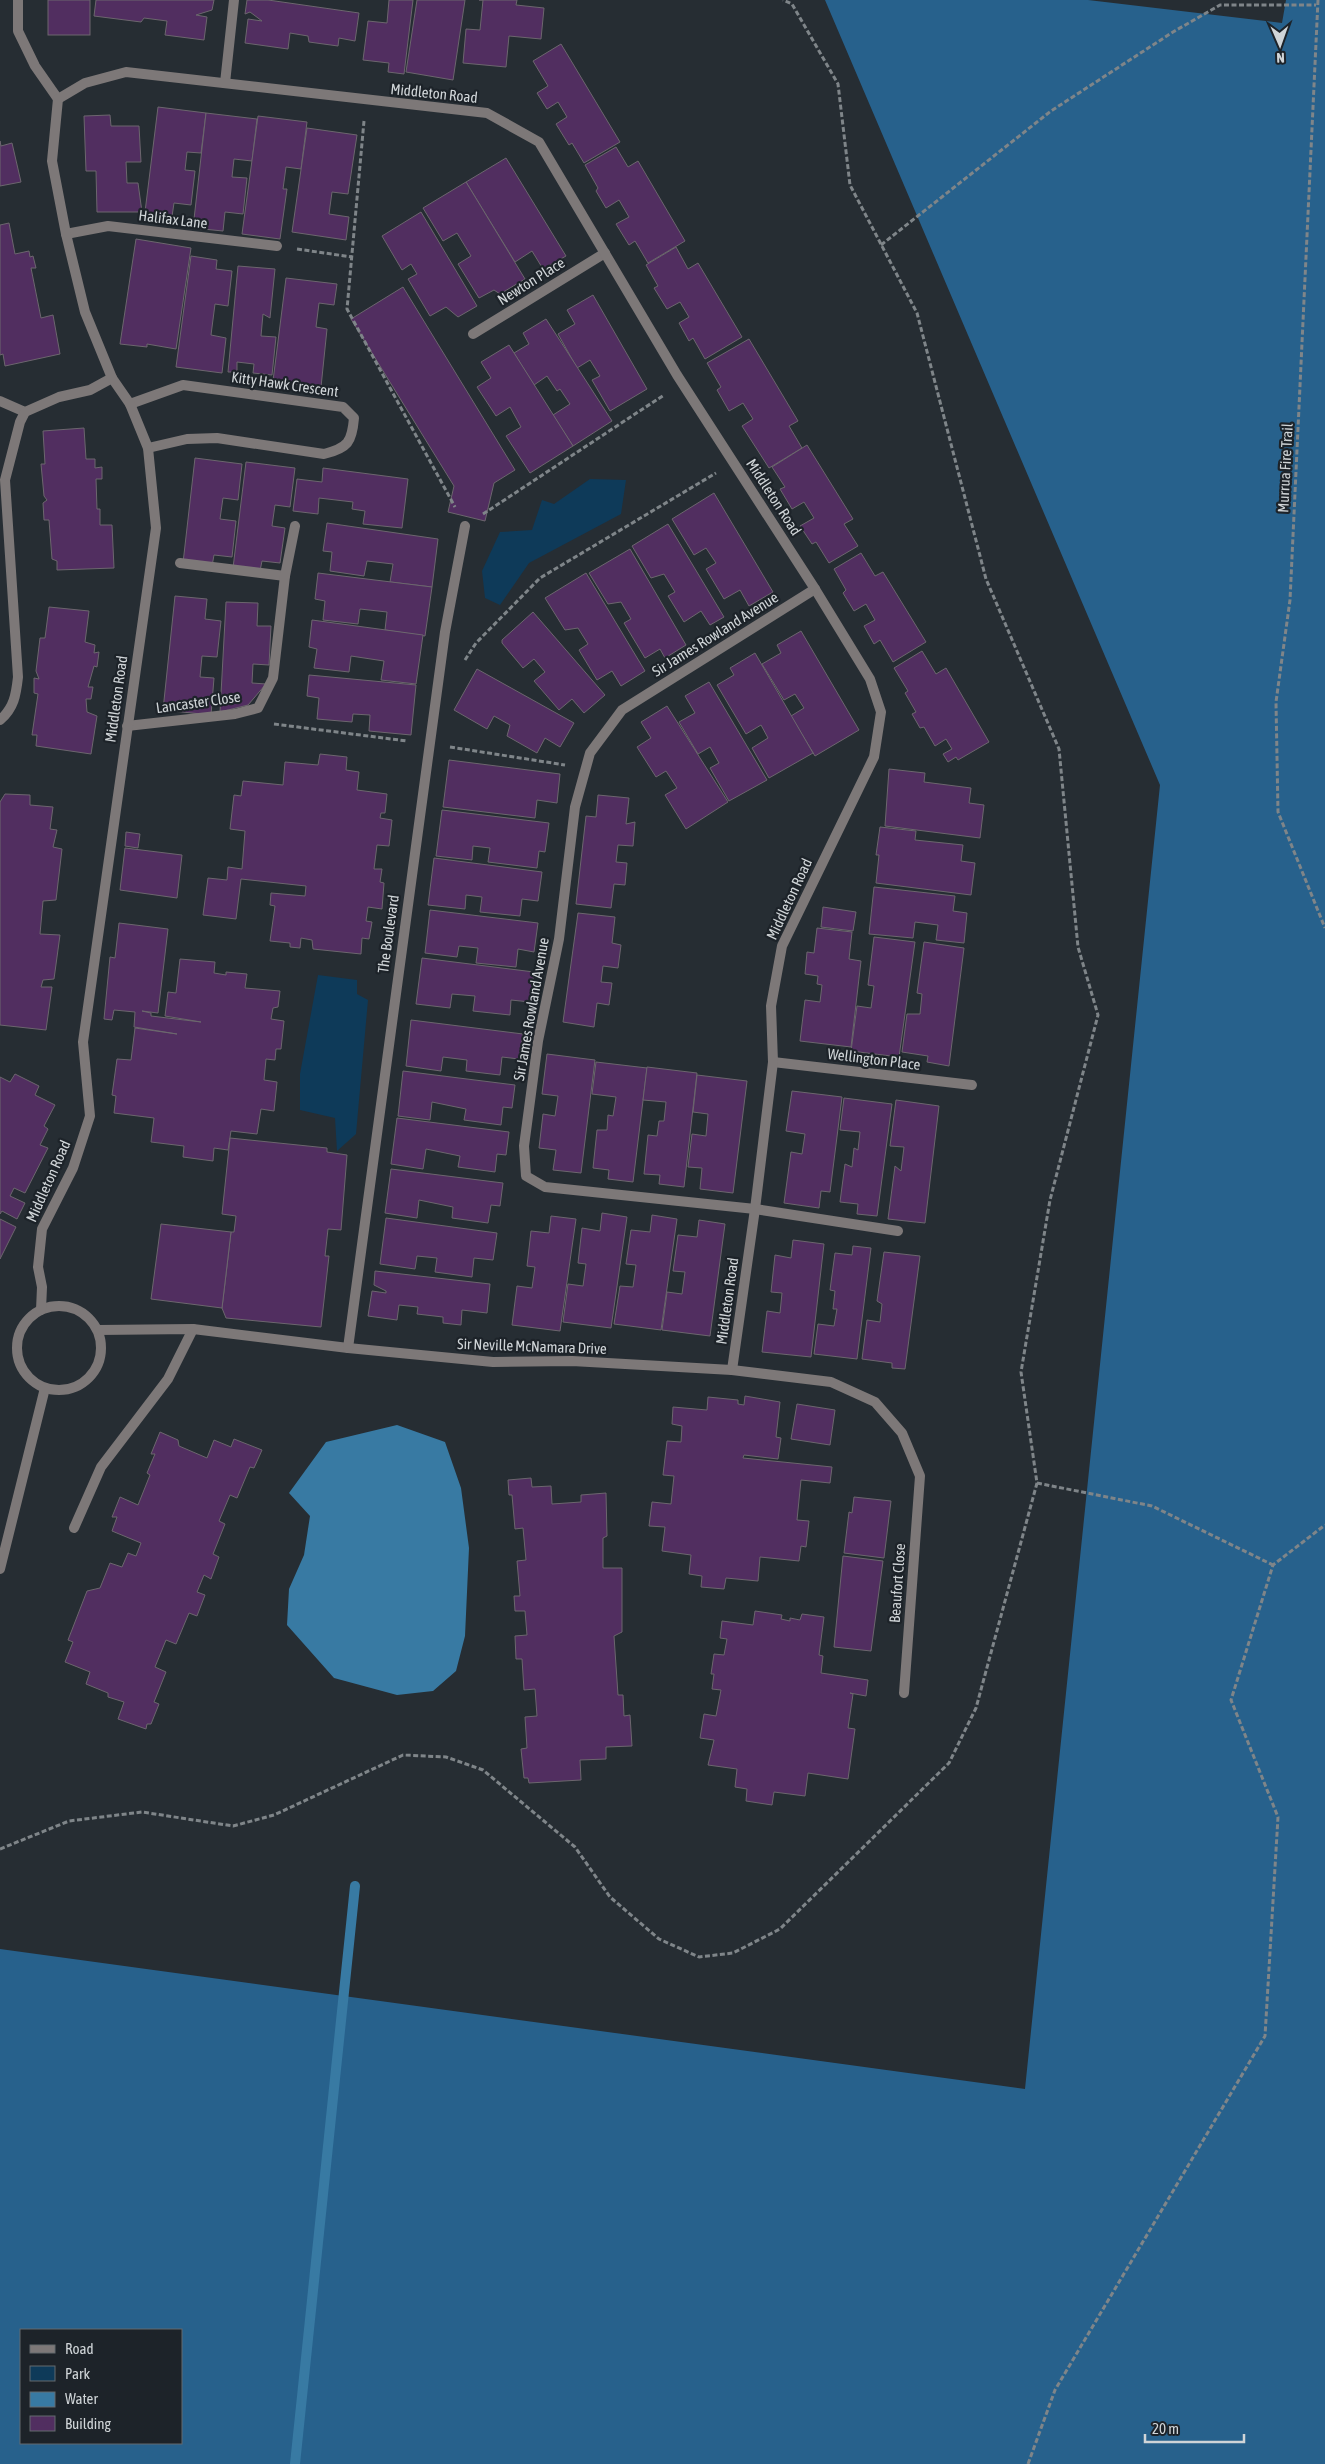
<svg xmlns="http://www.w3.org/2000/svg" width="1325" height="2464" font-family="'Asap Condensed',sans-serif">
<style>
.green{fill:#0e3a59}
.forest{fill:#27618c;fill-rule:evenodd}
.water{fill:#387aa3}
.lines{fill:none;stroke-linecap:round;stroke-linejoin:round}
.stream{stroke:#387aa3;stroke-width:10}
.building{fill:#512e60;stroke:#6c666e}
.path{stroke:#7f8589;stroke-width:3;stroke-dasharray:5 2.5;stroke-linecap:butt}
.lane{stroke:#7d7878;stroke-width:10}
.street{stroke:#7d7878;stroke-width:10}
.labels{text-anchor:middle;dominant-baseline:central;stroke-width:4.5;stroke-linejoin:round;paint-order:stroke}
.street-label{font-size:15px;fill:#d0d5d8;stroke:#1d2329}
</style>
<rect width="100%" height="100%" fill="#262d33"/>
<!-- green -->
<g class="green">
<polygon points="590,479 626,480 621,514 529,563 500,605 485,598 482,571 500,532 532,530 542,500 554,504"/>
<polygon points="318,975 357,980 357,994 368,1000 356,1134 337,1151 335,1118 300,1110 300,1074"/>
</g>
<!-- forest -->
<path class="forest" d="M825 0H1088L1282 23 1286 0H1325V2464H0V1949L1025 2089 1160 785ZM21 2330H181V2443H21Z"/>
<!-- water -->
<polygon class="water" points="397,1425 445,1442 461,1488 469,1548 465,1636 456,1671 433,1691 397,1695 334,1678 287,1625 289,1589 304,1555 310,1516 289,1493 326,1442"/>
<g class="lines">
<!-- stream -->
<polyline class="stream" points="295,2464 355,1886"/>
</g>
<!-- building -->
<g class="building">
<rect x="48" y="0" width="42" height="35"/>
<polygon points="96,0 214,0 212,10 196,15 207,17 204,40 165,35 167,21 144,18 141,22 94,16"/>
<polygon points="247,0 268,0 359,13 355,41 339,38 338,46 309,42 308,36 290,33 288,49 245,43 248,19 262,21 250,12 245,14"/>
<polygon points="389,0 413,0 404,74 388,72 389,63 363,60 368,21 387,23"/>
<polygon points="417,0 465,0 453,80 406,72"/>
<polygon points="479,0 517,0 516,5 544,8 541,39 509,36 506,67 463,63 466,29 480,30 483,0"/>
<polygon points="561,44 620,142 584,163 572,143 569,145 556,124 567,117 558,102 547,109 537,93 548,86 533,61"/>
<polygon points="158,107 206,113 201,153 187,152 185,170 195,171 191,205 174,203 171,223 144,220"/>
<polygon points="206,113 257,119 252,161 234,159 232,177 247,178 243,214 225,212 223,231 193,228"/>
<polygon points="110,115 111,126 139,126 141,162 126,162 127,183 138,183 142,212 97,212 96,171 86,171 84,116"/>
<polygon points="258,116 307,122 301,169 286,167 283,189 287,189 280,239 242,234"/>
<polygon points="307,128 357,135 348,194 332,192 329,214 349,217 346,240 292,232"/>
<polygon points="0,141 1,146 12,143 21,182 0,186"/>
<polygon points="616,147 628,167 638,161 685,241 648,263 635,241 629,245 616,224 629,217 619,200 606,208 596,191 598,188 585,165"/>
<polygon points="506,158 566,256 543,269 532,251 515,262 466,182"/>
<polygon points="466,182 525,279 500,294 494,290 479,298 458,264 471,256 457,233 443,241 423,208"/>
<polygon points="421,212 477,306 458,317 446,307 430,316 408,279 417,274 411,264 402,270 382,236"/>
<polygon points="9,223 15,254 29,251 30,257 33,256 36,268 31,268 41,318 53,315 60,354 5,366 3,354 0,355 0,225"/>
<polygon points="136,239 191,248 176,349 147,344 147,347 120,344"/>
<polygon points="676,247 688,269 698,263 742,337 705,359 693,338 689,341 679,323 689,317 680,302 667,309 654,288 658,286 646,265"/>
<polygon points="191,256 217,260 216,269 232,271 228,306 215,304 211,335 226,338 222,373 176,367"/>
<polygon points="238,266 275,269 270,318 263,314 261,336 276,337 272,375 253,373 254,364 237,362 237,372 228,372"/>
<polygon points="286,278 337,284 334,305 319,303 316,327 327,329 321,387 273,381"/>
<polygon points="403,287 515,470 494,483 485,521 448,512 454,486 351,319"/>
<polygon points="593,295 647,389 610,411 592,380 600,376 590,360 577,368 558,334 575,324 567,310"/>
<polygon points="546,319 612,421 573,446 553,415 570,404 560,389 557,391 547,376 534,385 514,353 529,344 523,333"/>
<polygon points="749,339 798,421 789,426 802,448 769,468 742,426 753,419 743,403 729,411 717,390 721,387 707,363"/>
<polygon points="509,345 573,446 530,473 506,436 521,427 510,407 496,416 477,387 491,378 481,362"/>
<polygon points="84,428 86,459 95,459 95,468 102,467 102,479 96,479 97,509 100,509 100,525 112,525 114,568 57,570 57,561 52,559 49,520 44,520 43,503 47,500 44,496 41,464 45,464 43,431"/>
<polygon points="807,445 853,519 844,524 858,546 829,563 816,542 812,544 800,526 814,518 804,502 792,509 780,489 785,487 772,467"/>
<polygon points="195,458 242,464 238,500 223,498 220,519 236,521 232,557 214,555 212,566 183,563"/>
<polygon points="246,462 295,468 290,507 275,505 272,526 285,528 280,563 262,561 260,571 233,568"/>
<polygon points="323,468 408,479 402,528 363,524 365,511 352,509 353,502 319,498 318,514 293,511 297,479 322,482"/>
<polygon points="714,493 773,592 749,606 740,590 724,599 706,569 716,563 706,548 694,555 672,519"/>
<polygon points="327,523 438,539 432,587 390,582 393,564 367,561 364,576 330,571 332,552 323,551"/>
<polygon points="668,524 724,617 710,625 701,611 684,622 668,596 675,592 664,574 651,578 632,546"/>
<polygon points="630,549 686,645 665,658 660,649 645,658 624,623 631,619 621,602 608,604 589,573"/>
<polygon points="861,553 875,576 883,572 926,642 893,662 880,640 874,644 864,626 875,620 866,604 854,611 843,593 846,590 834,569"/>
<polygon points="318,573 432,587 425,636 385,630 387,612 360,609 358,624 323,620 325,601 315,599"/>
<polygon points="586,573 645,671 621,686 612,671 597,680 579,650 588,644 578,628 565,630 545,598"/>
<polygon points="175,596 207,599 205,619 221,621 217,657 202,656 200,677 214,678 211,715 163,710"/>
<polygon points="226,602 258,603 257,626 271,626 269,665 253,664 252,683 266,684 248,705 220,712"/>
<polygon points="49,607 89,611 85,642 95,645 94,653 99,652 97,667 94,666 88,687 93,687 91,699 86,699 87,712 97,716 91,754 36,746 37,735 32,735 38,694 34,693 34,678 39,679 36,671 40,638 45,638"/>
<polygon points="533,612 605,695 584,713 572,699 559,710 534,681 545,672 534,659 523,668 502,643 502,640"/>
<polygon points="312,620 423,635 416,684 381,680 384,661 351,656 349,672 314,668 317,649 309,647"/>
<polygon points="801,631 859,730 815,756 791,716 804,708 795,694 784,700 762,664 781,653 777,645"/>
<polygon points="922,651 936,674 946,668 989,742 958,760 956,757 948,762 943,754 952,749 946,739 935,746 924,727 920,728 912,714 916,712 905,693 908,691 894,668"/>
<polygon points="755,653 813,753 769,778 752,748 768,738 761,725 746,734 717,685 734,675 730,668"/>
<polygon points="477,669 574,723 560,747 545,738 537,753 507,736 510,725 494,716 487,729 454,710"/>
<polygon points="309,675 416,685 411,735 369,731 370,715 353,714 352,722 317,719 319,698 307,696"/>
<polygon points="709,682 767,780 729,801 710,768 719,763 710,747 698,754 679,722 695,713 685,696"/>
<polygon points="667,706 728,802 686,829 665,795 677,788 666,771 656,777 637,747 651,738 641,722"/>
<polygon points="320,754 347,757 346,770 359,772 357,790 387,794 385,813 381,813 380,818 392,820 389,846 377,845 374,869 382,869 380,882 384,883 382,909 368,907 366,921 372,922 369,939 362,938 361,954 313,949 312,940 301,938 300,948 290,947 290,943 270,941 275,906 270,905 271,893 305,896 306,886 241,879 236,919 203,915 208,878 227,880 228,867 242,869 245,831 230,829 234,795 241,796 243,781 283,785 285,762 318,765"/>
<polygon points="449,760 560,774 557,803 537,800 535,818 443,807"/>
<polygon points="889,769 925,773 924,782 971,788 969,803 984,805 980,838 885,826"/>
<polygon points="5,794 30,795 30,805 53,807 50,829 57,830 53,847 62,849 56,900 43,901 40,934 60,935 54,979 43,980 41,987 52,987 46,1030 0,1025 0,802"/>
<polygon points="598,795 629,798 626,824 635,822 633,846 618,845 616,862 627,863 625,885 614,884 611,908 576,904 586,816 596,817"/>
<polygon points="442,810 549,823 545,852 539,851 537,868 488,862 490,848 473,846 472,860 436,856"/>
<polygon points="880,827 916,831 915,840 963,845 961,861 975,863 971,895 876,883 879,855 876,855"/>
<polygon points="126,832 140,834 138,848 125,846"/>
<polygon points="125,848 182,855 177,898 120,890"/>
<polygon points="434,858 542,872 538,901 522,899 520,916 480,912 482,897 466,895 465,909 428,905"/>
<polygon points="874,887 955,896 953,911 967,913 964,943 936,940 938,925 915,922 913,938 869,934"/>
<polygon points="823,907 856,912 853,931 821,927"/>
<polygon points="430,910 538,923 534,952 518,949 516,967 476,963 478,948 459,946 457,957 425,953"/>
<polygon points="578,913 615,917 612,943 621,945 618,968 603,966 601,982 612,983 609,1005 597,1003 594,1027 563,1022"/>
<polygon points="119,923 168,929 158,1013 142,1011 151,1013 151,1016 201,1022 165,1016 168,992 176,993 180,959 215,962 214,973 226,975 226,972 247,974 245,988 280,991 278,1007 273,1008 271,1019 284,1021 281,1049 276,1049 275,1060 266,1059 264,1080 277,1082 274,1111 261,1109 257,1134 231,1131 228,1150 214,1148 213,1161 183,1157 184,1146 151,1142 154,1118 114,1113 116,1096 112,1095 117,1059 131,1060 135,1028 177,1034 134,1027 135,1012 114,1010 112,1020 104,1019 110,957 115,958"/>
<polygon points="817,928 852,932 849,959 861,961 851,1047 800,1041 805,1000 820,1002 822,985 817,984 818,976 805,974 807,952 814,953"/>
<polygon points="874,937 915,942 899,1057 851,1051 857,1006 871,1008 874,986 868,985"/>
<polygon points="924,942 964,948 949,1066 927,1062 928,1056 902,1052 907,1014 920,1014 922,994 917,993"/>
<polygon points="422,958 534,972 530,1002 511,1000 510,1015 473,1011 475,996 452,994 450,1008 416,1004"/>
<polygon points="411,1020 523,1034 519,1059 502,1057 500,1075 466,1071 467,1060 443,1057 441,1071 406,1066"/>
<polygon points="547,1054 595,1060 581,1173 553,1170 556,1150 539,1148 543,1114 555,1116 558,1096 542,1094"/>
<polygon points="596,1062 647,1068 633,1182 608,1179 609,1170 593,1168 597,1130 607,1130 608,1115 613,1116 616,1097 592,1094"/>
<polygon points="647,1067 697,1073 684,1187 659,1184 660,1175 644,1174 648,1135 657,1136 659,1121 664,1121 666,1102 643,1100"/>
<polygon points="403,1071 515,1085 512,1108 503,1107 501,1125 464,1120 466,1109 432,1102 430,1120 398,1116"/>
<polygon points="15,1074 39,1086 35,1095 55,1105 44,1126 48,1129 40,1145 48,1148 25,1193 14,1188 10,1196 25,1203 17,1219 2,1211 0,1214 0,1077 10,1082"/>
<polygon points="697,1075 747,1081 733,1193 700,1189 702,1168 688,1167 692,1134 706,1136 708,1114 693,1112"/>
<polygon points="792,1091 842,1097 830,1192 821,1191 819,1208 784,1203 791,1152 802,1154 805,1134 786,1131"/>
<polygon points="844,1098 892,1104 877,1216 857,1214 858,1204 840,1202 845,1164 852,1167 854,1148 858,1150 860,1132 840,1130"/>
<polygon points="896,1100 939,1106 925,1223 888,1219 895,1166 901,1171 904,1147 890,1146"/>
<polygon points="397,1118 509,1132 506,1155 497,1154 495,1172 458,1167 460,1156 426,1149 423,1169 391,1164"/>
<polygon points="230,1138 327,1148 327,1152 347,1155 341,1230 328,1229 325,1256 329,1256 321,1327 226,1318 222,1308 231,1232 234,1232 236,1216 222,1214"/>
<polygon points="391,1169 503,1183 500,1206 491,1205 488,1223 452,1218 453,1207 419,1200 417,1218 385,1213"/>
<polygon points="602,1213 627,1217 611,1328 563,1322 568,1284 583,1286 586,1264 578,1263 582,1228 600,1231"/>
<polygon points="652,1215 677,1219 661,1330 614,1324 620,1286 633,1287 636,1265 626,1264 631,1230 650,1232"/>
<polygon points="551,1216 576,1219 560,1331 512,1325 517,1286 532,1288 535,1267 527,1266 531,1231 549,1233"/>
<polygon points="386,1218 497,1233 493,1260 474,1258 472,1277 435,1272 437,1258 417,1256 415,1269 380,1264"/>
<polygon points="0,1219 16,1227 0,1259"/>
<polygon points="699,1220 725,1224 710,1336 662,1330 667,1292 682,1294 685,1272 673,1271 678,1235 697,1237"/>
<polygon points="161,1224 231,1232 222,1308 151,1299"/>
<polygon points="793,1240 824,1244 811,1357 762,1352 767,1311 780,1313 782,1293 771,1292 775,1255 791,1258"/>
<polygon points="853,1246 871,1248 857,1359 814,1354 818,1324 834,1326 837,1309 833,1309 835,1291 830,1290 835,1253 852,1255"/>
<polygon points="884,1252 920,1256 905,1369 892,1368 892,1363 862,1359 867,1320 880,1322 882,1304 877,1301"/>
<polygon points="375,1271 490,1284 487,1313 462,1310 461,1325 443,1323 443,1317 417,1314 418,1307 399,1305 397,1320 368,1316 372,1291 386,1293 386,1291 374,1285"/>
<polygon points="745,1396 780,1402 776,1437 781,1438 778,1459 744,1455 743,1458 832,1467 830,1483 801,1480 797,1520 809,1521 806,1547 801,1546 799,1561 760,1557 758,1581 726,1578 724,1589 701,1587 702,1576 689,1574 691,1555 662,1551 665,1527 649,1526 652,1502 671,1504 674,1476 663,1475 667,1441 681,1442 682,1426 672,1424 673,1407 707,1410 708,1397 738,1400 738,1404 744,1405"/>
<polygon points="797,1404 835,1410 830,1445 791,1439"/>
<polygon points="160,1432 178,1440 179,1446 207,1458 214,1440 231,1447 234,1439 262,1450 254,1468 250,1467 237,1498 230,1495 219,1521 225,1524 213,1554 219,1557 211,1579 204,1575 197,1592 205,1595 197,1616 189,1613 176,1644 166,1640 155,1667 166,1672 154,1702 159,1704 151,1724 147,1724 146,1729 118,1719 124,1702 108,1697 108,1693 86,1684 90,1672 65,1662 73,1642 68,1640 87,1591 100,1588 110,1563 122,1567 128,1553 136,1556 141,1543 112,1531 117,1517 112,1517 120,1497 138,1505 150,1475 147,1473 155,1454 151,1454"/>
<polygon points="531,1478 532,1487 551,1486 552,1504 581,1502 581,1495 606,1493 607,1536 603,1538 603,1568 622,1568 622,1632 614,1636 618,1695 623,1695 624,1716 630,1715 632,1746 606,1747 606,1759 580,1760 581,1780 529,1783 528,1778 524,1778 521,1749 527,1748 525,1717 537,1716 535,1689 524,1690 522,1659 516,1659 515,1636 527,1635 525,1611 515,1611 514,1596 520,1596 517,1561 526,1560 523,1528 515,1529 512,1495 509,1495 508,1480"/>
<polygon points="854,1497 891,1501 884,1558 844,1553 849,1512 852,1513"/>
<polygon points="843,1556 883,1561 871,1651 834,1647"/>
<polygon points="755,1611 782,1615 781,1619 790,1621 790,1618 800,1620 802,1614 824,1617 819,1655 823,1656 821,1673 868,1680 866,1696 850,1693 853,1694 848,1728 855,1729 848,1779 808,1773 805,1796 774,1792 772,1805 746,1801 747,1789 735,1787 737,1769 708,1765 714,1740 700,1738 704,1714 716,1716 721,1690 712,1689 714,1674 711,1674 714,1654 724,1655 727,1639 720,1638 722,1621 753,1625"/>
</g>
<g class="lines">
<!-- path -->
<g class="path">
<polyline points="1318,0 1290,600 1276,702 1278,812 1325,928"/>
<polyline points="364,121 347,309 455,507"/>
<polyline points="881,245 1051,111 1173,32 1220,5 1316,5"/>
<polyline points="297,249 352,257"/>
<polyline points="483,514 664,395"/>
<polyline points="465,660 476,643 540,578 716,473"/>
<polyline points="274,724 407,741"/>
<polyline points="450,747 565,765"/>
<polyline points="1037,1483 1152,1506 1273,1565"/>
<polyline points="0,1849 69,1821 142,1812 233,1826 274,1815 403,1755 446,1757 483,1770 575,1847 610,1897 659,1939 699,1957 733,1953 780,1929 949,1763 976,1708 1037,1483 1021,1372 1050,1200 1098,1015 1078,947 1059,749 986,579 917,313 850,185 838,84 792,4 783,0"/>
<polyline points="1028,2464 1055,2390 1265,2036 1278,1817 1231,1700 1273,1565 1325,1525"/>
</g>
<!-- lane -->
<g class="lane">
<polyline points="0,401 25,412"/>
<polyline points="180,563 285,576"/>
<path d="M0 720C14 708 16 695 18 677L5 480 20 422 25 412 59 397 90 390 112 378"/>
<polyline points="773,1062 972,1085"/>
<polyline points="74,1528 101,1467 168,1379 193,1329"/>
</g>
<!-- street -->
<g class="street">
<polyline points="18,0 18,31 35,66 58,99"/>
<polyline points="225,83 234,0"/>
<polyline points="66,234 108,226 277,246"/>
<polyline points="473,334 605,253"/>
<path d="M130 404 183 385 343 407 354 418C352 442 348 448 324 454L217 438 187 439 148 448"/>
<polyline points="815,589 622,710 590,753 575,807 559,939 538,1041 524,1146 526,1176 545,1187 755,1209 898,1231"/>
<polyline points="127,726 235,714 258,708 273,678 285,576 295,526"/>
<circle cx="59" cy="1348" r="42"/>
<polyline points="41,1310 42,1287 38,1267 42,1229 73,1168 90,1116 83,1042 156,528 148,448 130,404 112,378 85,312 66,234 52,161 58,99 85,83 126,72 487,113 539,142 677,375 815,589 870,679 881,712 874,757 782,946 771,1006 773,1062 755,1209 732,1370"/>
<polyline points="98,1330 193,1329 348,1348 493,1362 572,1361 732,1370 831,1382 875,1402 902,1433 920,1476 904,1693"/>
<polyline points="348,1348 445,632 465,526"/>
<polyline points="0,1569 45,1388"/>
</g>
</g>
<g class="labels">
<!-- street labels -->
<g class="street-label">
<text transform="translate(434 93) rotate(6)">Middleton Road</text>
<text transform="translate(173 219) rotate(7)">Halifax Lane</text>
<text transform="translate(531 281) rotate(-32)">Newton Place</text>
<text transform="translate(285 384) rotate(8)">Kitty Hawk Crescent</text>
<text transform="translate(1285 468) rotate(-87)">Murrua Fire Trail</text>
<text transform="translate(774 497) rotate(57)">Middleton Road</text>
<text transform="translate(715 634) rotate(-32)">Sir James Rowland Avenue</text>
<text transform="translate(116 699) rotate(-82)">Middleton Road</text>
<text transform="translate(198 702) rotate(-8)">Lancaster Close</text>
<text transform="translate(789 899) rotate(-65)">Middleton Road</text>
<text transform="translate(388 934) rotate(-82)">The Boulevard</text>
<text transform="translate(531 1009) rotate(-80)">Sir James Rowland Avenue</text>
<text transform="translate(874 1059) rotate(7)">Wellington Place</text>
<text transform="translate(48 1181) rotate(-66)">Middleton Road</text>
<text transform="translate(727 1301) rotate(-82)">Middleton Road</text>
<text transform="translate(532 1346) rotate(2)">Sir Neville McNamara Drive</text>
<text transform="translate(897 1583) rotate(-86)">Beaufort Close</text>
</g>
</g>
<!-- legend -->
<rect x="20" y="2329" width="162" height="115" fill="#1d2329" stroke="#656a6f"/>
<rect x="30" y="2345" width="25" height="8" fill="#7d7878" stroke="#656a6f"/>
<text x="65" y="2354" font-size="15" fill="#d0d5d8">Road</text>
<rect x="30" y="2366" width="25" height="15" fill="#0e3a59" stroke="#656a6f"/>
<text x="65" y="2379" font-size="15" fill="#d0d5d8">Park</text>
<rect x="30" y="2392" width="25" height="15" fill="#387aa3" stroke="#656a6f"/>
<text x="65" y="2404" font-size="15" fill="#d0d5d8">Water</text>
<rect x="30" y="2416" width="25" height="15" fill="#512e60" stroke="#656a6f"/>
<text x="65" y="2429" font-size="15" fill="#d0d5d8">Building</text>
<!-- north arrow -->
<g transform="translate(1280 45) rotate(178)" stroke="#1d2329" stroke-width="4" paint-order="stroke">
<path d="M0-4L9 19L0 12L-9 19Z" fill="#d0d5d8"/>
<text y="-8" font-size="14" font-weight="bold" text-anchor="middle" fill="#d0d5d8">N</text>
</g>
<!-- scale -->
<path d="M1145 2434v8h99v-8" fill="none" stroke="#d0d5d8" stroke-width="2.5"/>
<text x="1152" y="2434" font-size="15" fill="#d0d5d8" stroke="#1d2329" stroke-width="4" paint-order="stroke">20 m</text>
</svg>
